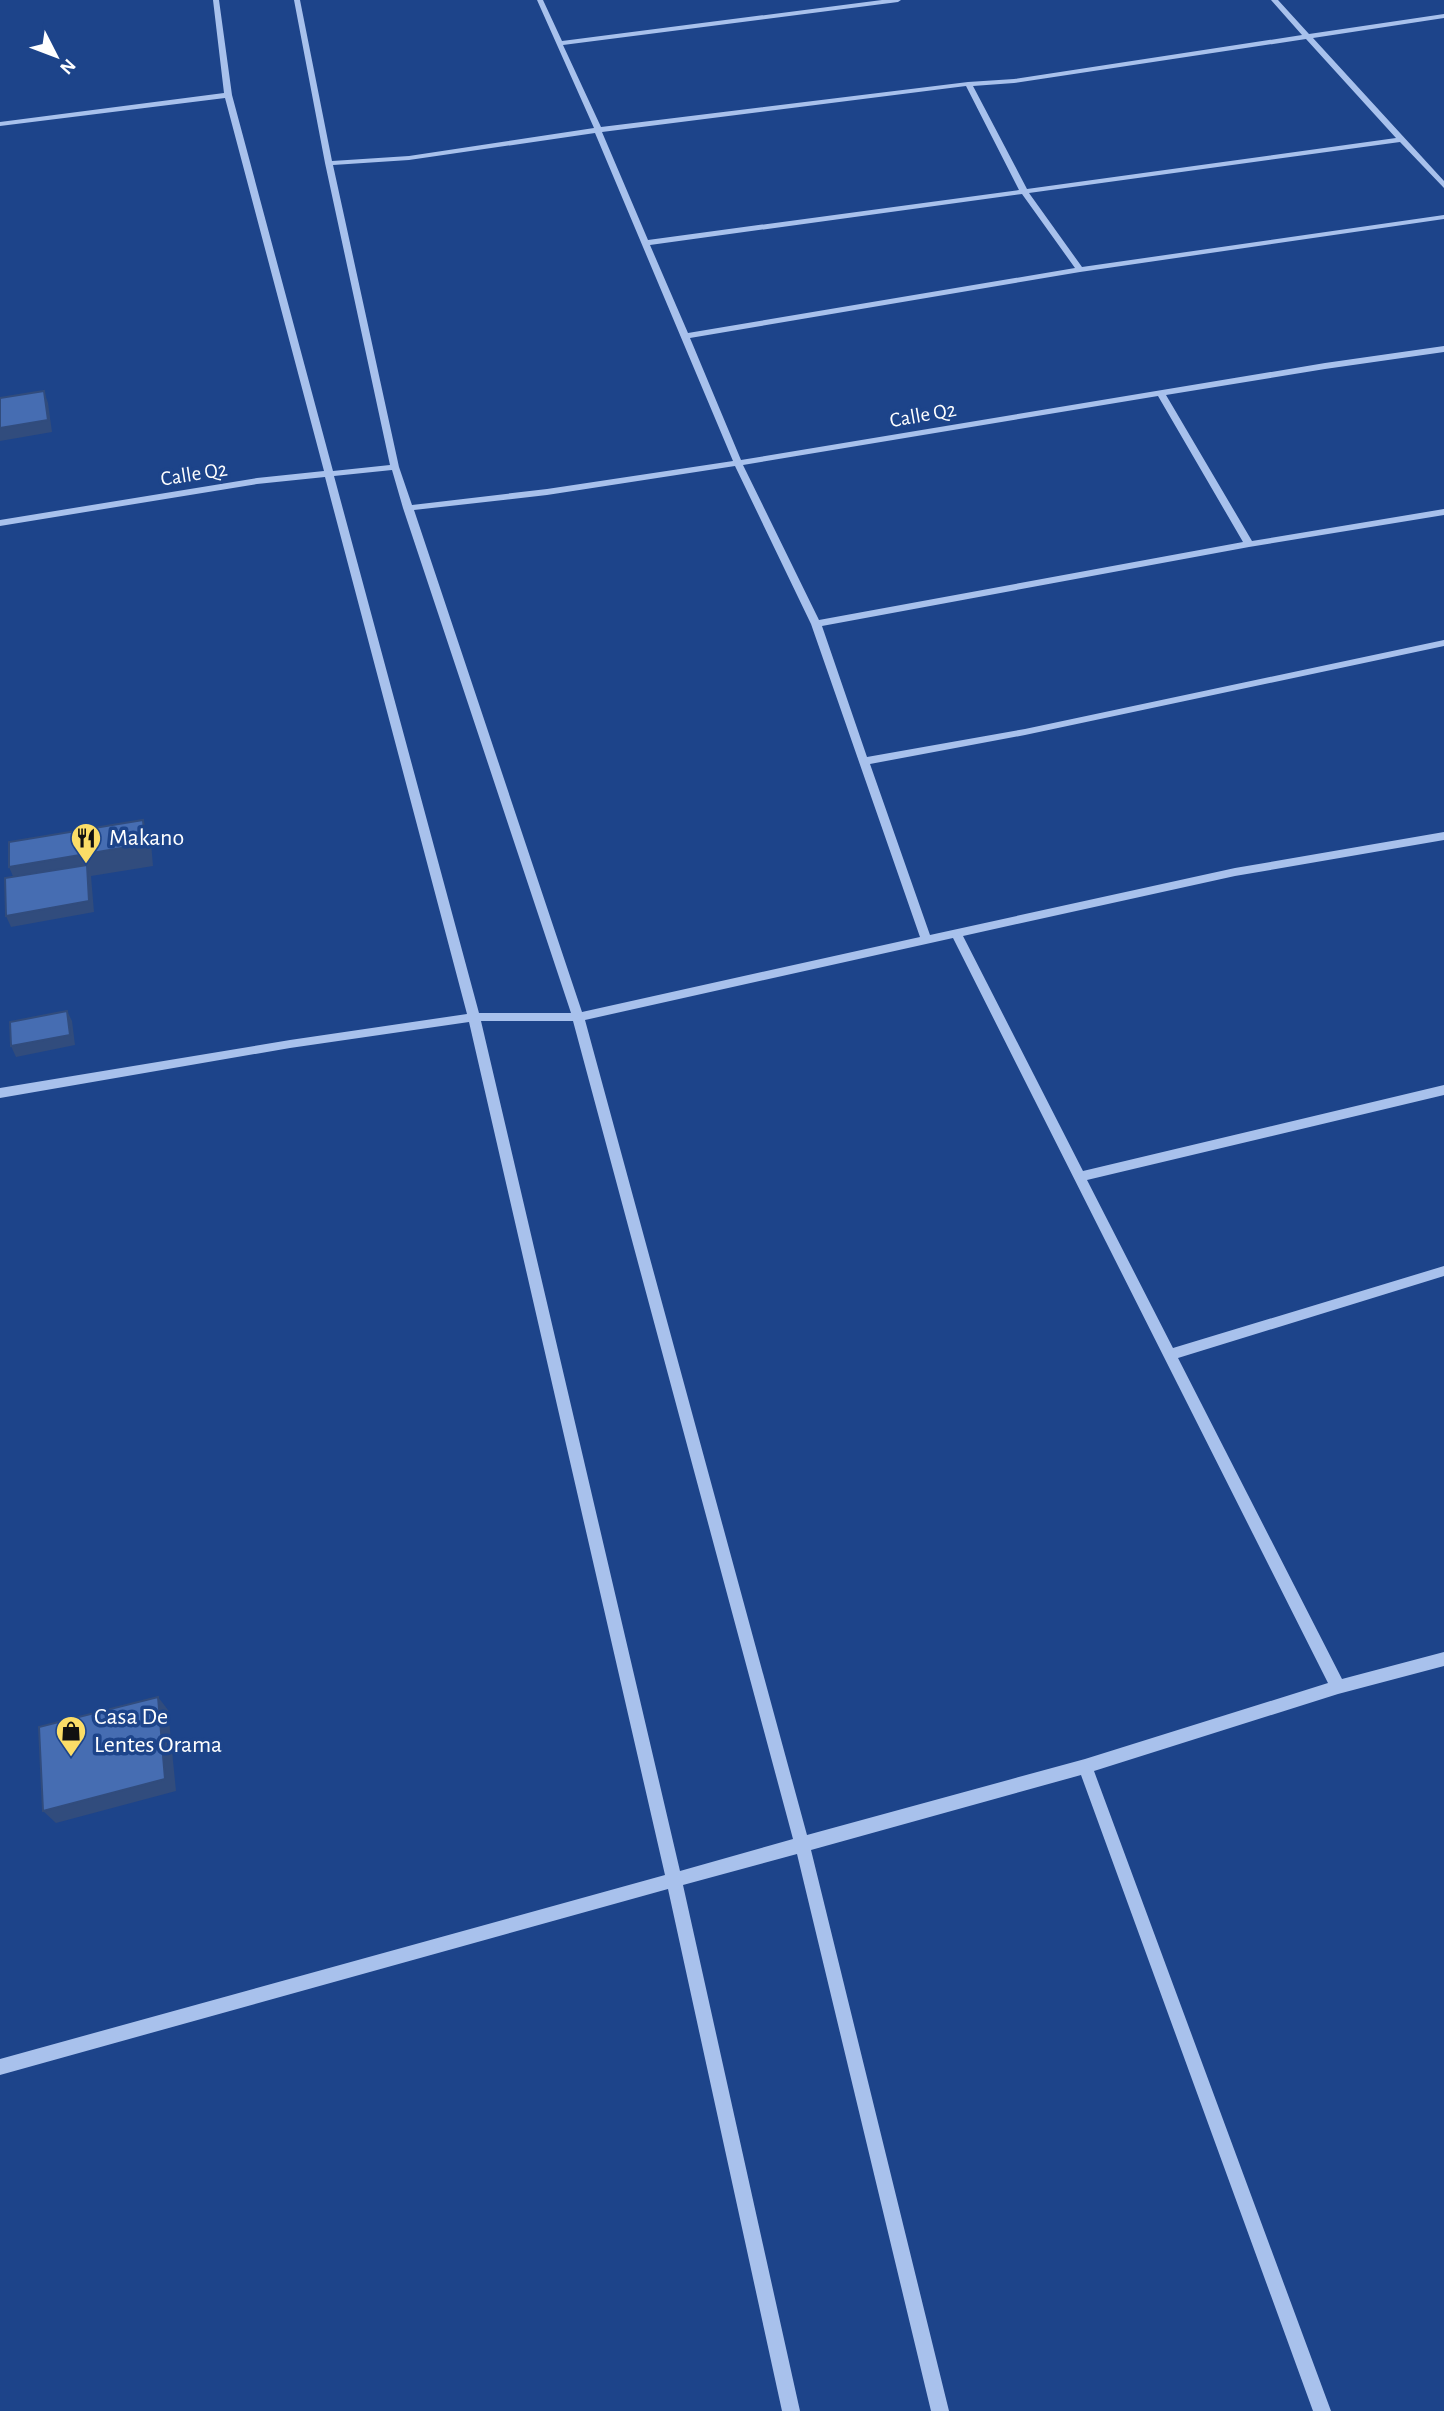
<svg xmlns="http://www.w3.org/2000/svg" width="1444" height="2411" font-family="'Alegreya Sans',sans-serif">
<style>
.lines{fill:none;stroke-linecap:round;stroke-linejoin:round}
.minor{fill:#a8c1ec;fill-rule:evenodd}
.shaded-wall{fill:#314c7d}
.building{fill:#466db2;stroke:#314c7d;stroke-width:2}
.labels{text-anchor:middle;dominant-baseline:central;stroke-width:7;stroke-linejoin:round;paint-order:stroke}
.far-street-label{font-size:21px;fill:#fff;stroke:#1d448a}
.poi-label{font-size:24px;fill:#fff;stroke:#1d448a;text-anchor:start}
</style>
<rect width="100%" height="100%" fill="#1d448a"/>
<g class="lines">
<!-- minor -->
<path class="minor" d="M213 0H219L232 95 333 471 390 465 325 163 294 0H300L332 161 409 156 594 128 537 0H543L562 41 882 0H901L898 2 563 45 601 127 968 82 1014 79 1302 35 1271 0H1278L1309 34 1444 14V18L1313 38 1444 181V188L1400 142 1029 193 1082 267 1444 215V219L1080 272 690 338 741 460 1325 363 1444 346V352L1325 369 1166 395 1252 541 1444 509V515L1249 547 822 626 867 757 1025 729 1444 640V646L1025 735 870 764 930 935 1235 868 1444 832V840L1235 876 963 936 1083 1171 1444 1085V1095L1087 1180 1173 1348 1444 1266V1276L1178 1358 1342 1679 1444 1652V1666L1338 1694 1094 1771 1331 2411H1313L1081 1775 811 1850 949 2411H931L797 1854 683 1885 800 2411H782L668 1889 0 2075V2059L665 1875 469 1022 290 1048 0 1098V1088L290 1040 467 1014 325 477 257 484 0 526V520L257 478 324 471 225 98 0 126V122L224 93ZM1306 39 1396 138 1027 189 973 86 1014 83ZM966 86 1019 190 648 240 602 132ZM595 133 733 461 547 489 412 505 399 467 333 165 409 160ZM1022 194 1075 268 688 333 650 245ZM1158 396 1243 542 819 620 743 465ZM735 466 811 624 920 937 582 1012 414 510 547 495ZM392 470 403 508 571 1013H479L334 476ZM953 938 1328 1683 1085 1759 807 1835 585 1020ZM481 1021H573L793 1839 680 1871Z"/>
</g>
<!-- shaded-wall -->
<g class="shaded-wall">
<polygon points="44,391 48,403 52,432 0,441 0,428"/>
<polygon points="143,820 151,842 153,866 91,876 94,912 11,927 6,916 18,888 9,867"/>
<polygon points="67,1011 72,1021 75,1045 16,1057 11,1046"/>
<polygon points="158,1697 168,1710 176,1791 56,1823 43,1811"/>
</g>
<!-- building -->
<g class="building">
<polygon points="44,391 48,420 0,428 0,398"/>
<polygon points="143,820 145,844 9,867 9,842"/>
<polygon points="87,865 89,901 6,916 5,878"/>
<polygon points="67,1011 70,1035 11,1046 10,1022"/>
<polygon points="158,1697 165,1779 43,1811 39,1727"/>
</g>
<!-- icons -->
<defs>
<g id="restaurant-pin" transform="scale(1.575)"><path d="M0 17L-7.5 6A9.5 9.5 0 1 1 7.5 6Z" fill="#fbdd67" stroke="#1d448a"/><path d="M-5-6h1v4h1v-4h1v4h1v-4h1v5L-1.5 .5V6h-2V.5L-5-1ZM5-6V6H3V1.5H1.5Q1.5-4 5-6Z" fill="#111"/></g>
<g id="shop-pin" transform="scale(1.575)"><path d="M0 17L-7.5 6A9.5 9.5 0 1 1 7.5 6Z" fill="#fbdd67" stroke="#1d448a"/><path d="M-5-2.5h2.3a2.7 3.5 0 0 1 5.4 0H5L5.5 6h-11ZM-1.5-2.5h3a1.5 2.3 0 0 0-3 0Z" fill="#111"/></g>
</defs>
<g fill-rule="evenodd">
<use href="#restaurant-pin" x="86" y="838"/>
<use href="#shop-pin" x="71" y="1731"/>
</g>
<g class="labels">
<!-- far-street labels -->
<g class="far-street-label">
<text transform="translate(923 415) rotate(-10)">Calle Q2</text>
<text transform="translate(194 474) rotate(-9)">Calle Q2</text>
</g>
<!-- poi labels -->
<g class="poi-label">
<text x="109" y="838">Makano</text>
<text x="94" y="1717">Casa De<tspan x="94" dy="28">Lentes Orama</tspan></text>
</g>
</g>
<!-- north arrow -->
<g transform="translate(56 56) rotate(132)" stroke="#1d448a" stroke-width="5" paint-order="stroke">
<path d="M0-5L12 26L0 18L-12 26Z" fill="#ffffff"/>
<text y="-10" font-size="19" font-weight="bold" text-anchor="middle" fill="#ffffff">N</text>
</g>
</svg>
